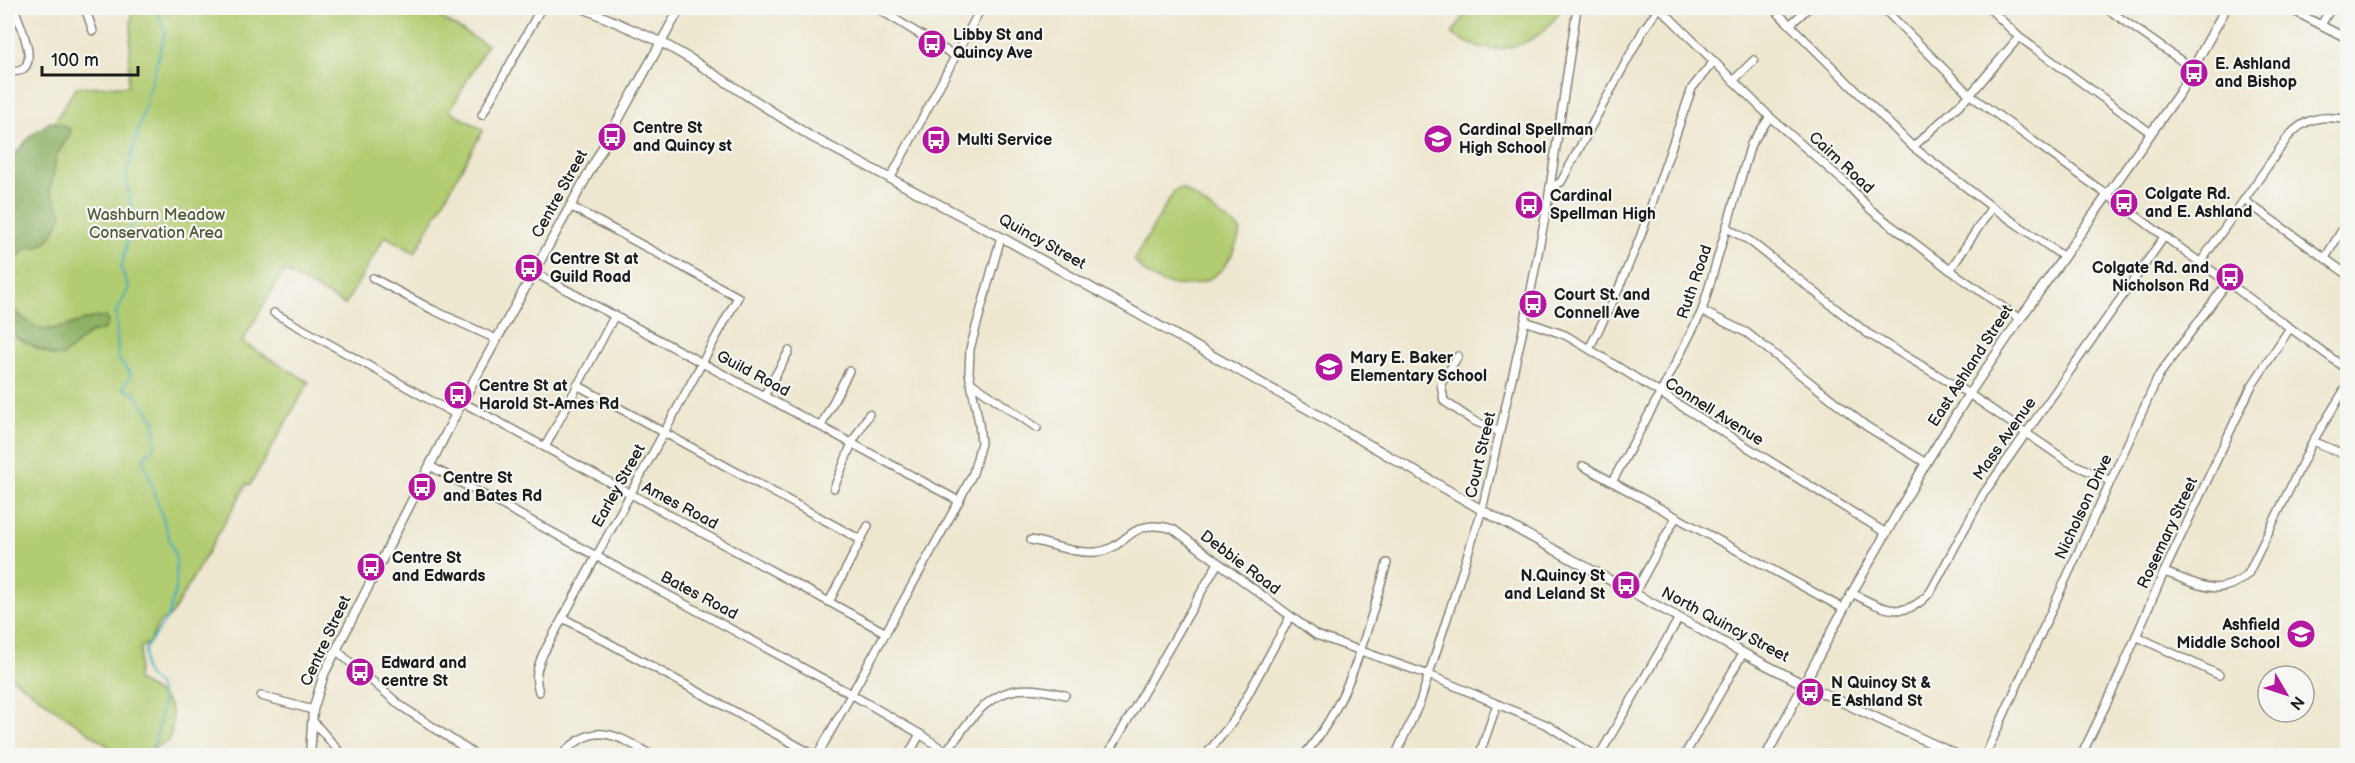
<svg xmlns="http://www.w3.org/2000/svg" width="2355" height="763" font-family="'Balsamiq Sans',sans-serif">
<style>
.green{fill:#b2cc71;stroke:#677446;stroke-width:1.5}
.forest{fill:#8db063;stroke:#546640;stroke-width:1.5}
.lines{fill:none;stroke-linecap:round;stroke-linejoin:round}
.stream{stroke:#3faebb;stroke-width:2}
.minor-casing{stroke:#858276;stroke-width:10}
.major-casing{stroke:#858276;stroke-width:11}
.minor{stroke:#fff;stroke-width:7}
.major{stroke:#fff;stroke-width:8}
.labels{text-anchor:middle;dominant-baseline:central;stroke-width:4.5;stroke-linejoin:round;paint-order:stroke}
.poi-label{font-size:16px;font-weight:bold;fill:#1c1c1c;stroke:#f6f6f2;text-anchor:start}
.street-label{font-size:16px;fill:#1c1c1c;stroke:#f6f6f2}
.park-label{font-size:16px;fill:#505a3a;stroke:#f6f6f2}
</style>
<rect width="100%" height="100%" fill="#f6f6f2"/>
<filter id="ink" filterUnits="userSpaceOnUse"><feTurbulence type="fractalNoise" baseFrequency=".0167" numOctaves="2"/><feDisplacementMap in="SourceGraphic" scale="12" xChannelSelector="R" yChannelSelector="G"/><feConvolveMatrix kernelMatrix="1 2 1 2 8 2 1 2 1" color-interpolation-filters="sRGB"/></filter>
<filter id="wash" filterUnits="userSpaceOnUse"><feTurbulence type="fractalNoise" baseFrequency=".008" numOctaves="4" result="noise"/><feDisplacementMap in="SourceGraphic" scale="24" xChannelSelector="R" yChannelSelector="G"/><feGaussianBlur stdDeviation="1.35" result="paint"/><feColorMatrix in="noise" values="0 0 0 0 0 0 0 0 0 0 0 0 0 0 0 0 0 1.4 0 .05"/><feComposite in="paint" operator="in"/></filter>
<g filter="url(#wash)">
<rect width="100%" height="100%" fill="#eee7cf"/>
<!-- green -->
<g class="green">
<path d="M132 8H438L445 11 441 18 487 45 450 111 483 130 415 253 385 236 345 305 284 271 242 342 309 382 250 485 247 484 172 614 166 620 160 621 149 643 141 647 137 680C165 697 180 704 169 741L156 746 153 755H120L8 675V214L43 141 76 87 128 86Z"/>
<path d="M1469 8H1561C1546 39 1507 57 1473 45 1466 43 1459 38 1452 34Z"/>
<path d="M1182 188 1241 230C1237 242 1234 254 1226 264 1208 289 1170 292 1147 274 1142 270 1138 265 1134 260L1174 191Z"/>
</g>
<!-- forest -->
<path class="forest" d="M50 122 63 125 70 129V134L57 154 50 191 62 213C58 225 52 242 39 246 33 248 28 246 22 252 10 266 2 296 16 311 25 321 34 328 47 329 68 330 86 315 106 317L108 322 105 329 90 333 63 356H53L8 333V163L31 135Z"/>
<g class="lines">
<!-- stream -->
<g class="stream">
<polyline points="2045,8 2049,12"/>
<polyline points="148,756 156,739 163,701 158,685 147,675 144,668 145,649 168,617 176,588 176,559 143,458 155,446 155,421 135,394 123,388 131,374 118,359 116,313 129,288 121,269 133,218 126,176 165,32 156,8"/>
</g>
</g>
</g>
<g filter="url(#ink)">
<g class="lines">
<!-- minor casing -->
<g class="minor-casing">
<g id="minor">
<polyline points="85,8 93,31"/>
<polyline points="877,8 955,56"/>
<polyline points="1660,8 1770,117 1848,185 1871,210 1950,270 2020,319"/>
<polyline points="1773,8 1913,147 1992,207 2064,257"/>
<polyline points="1883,8 1970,95 2348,370"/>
<polyline points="1989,8 2019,37 2151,133"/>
<polyline points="2106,8 2193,69"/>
<polyline points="2288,8 2348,39"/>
<polyline points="1791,24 1808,8"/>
<polyline points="2321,25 2331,8"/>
<path d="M8 71C46 77 20 25 14 8"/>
<polyline points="1733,81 1754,60"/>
<polyline points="482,115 541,8"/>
<polyline points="1913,147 1970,95 2019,37"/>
<polyline points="890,179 981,8"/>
<polyline points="1550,188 1561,182 1644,29 1659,8"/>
<polyline points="2244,200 2348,275"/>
<polyline points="1727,228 1750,241 1867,333 1969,394 2067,461 2110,481"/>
<polyline points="2325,258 2348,220"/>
<path d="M2200 263 2288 137C2305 117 2323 115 2348 120"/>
<polyline points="1950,270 1992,207"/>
<polyline points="533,272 959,501"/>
<polyline points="373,278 433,310 496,339"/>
<polyline points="1702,311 1747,333 1866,426 1926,463"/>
<polyline points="274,313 455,414"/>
<polyline points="1525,321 1565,335 1589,349 1886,533"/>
<polyline points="1589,349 1616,295 1641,235 1692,88 1714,61"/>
<polyline points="1458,356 1441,384 1444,401 1472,420 1500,432"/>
<polyline points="970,382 1037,428"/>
<polyline points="577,385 861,540"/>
<polyline points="764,396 789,351"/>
<polyline points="462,402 886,633"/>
<polyline points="821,426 849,371"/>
<polyline points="2313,441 2348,456"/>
<polyline points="545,447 615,315"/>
<polyline points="430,466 851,694 920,734 952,756"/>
<polyline points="1583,466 1844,609"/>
<polyline points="1612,482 1660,394 1702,311 1751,144 1770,117"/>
<polyline points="834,488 852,443 869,414"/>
<path d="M1031 540C1051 544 1076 554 1096 552 1129 549 1128 516 1173 529L1316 635 1429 675 1547 725 1596 756"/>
<path d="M2164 572C2197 583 2218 600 2248 574L2313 441 2348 384"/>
<path d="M1852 593C1882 609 1906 622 1931 591L1984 493 2164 237"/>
<polyline points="1634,594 1676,517"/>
<polyline points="829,602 868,526"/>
<polyline points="563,618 816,756"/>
<polyline points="2136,636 2219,675"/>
<polyline points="336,650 401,706 477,756"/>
<path d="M539 692C534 677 537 668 543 654L738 297 570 206"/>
<polyline points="261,696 313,710"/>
<polyline points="313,721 343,756"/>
<path d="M946 750C956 741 963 728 972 718 1000 685 1026 685 1065 695"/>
<path d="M561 756C594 719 617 735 653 756"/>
<polyline points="817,756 959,501 973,473 981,443 979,423 969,373 970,349 1001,237"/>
<polyline points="908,756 920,734"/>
<polyline points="1107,756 1218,563"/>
<polyline points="1205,756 1234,720 1290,617"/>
<path d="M1303 756C1351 702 1367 630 1387 563"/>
<polyline points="1395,756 1420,702 1482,510 1525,321 1547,207 1577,8"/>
<polyline points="1479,756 1497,704"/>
<polyline points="1599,756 1679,618"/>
<polyline points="1684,756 1743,653"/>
<polyline points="1985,756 2159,375 2227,283"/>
<polyline points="2081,756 2112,692 2164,572 2251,387 2290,328"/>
</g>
</g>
<!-- major casing -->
<g class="major-casing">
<g id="major">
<polyline points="583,8 661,42 692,60 810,136 1001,237 1311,411 1482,510 1743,653 1803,684 1959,756"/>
<polyline points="310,756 313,710 324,674 462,402 680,8"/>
<polyline points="1766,756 1852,593 1926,463 1969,394 2020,319 2180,92 2226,8"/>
</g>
</g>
<!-- minor -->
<use href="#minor" class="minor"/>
<!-- major -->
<use href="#major" class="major"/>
</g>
</g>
<!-- icons -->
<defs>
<g id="bus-disc" transform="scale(1.5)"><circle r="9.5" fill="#b5179e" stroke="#f6f6f2"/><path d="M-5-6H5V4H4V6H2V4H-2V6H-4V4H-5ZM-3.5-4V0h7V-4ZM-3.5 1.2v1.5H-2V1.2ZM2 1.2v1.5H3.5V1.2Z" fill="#fff"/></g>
<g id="school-disc" transform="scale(1.5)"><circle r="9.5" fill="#b5179e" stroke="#f6f6f2"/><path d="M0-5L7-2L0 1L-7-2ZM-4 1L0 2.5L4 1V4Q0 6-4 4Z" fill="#fff"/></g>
</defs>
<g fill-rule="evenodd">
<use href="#bus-disc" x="932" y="44"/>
<use href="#bus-disc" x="2194" y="73"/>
<use href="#bus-disc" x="612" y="137"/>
<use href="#school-disc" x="1438" y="139"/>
<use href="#bus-disc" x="936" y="140"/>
<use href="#bus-disc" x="2124" y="203"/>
<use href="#bus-disc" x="1529" y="205"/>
<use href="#bus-disc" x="529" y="268"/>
<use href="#bus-disc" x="2230" y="277"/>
<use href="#bus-disc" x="1533" y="304"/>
<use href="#school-disc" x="1329" y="367"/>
<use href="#bus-disc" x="458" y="395"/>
<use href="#bus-disc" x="422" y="487"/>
<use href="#bus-disc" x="371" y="567"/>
<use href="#bus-disc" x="1626" y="585"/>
<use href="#school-disc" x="2301" y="634"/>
<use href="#bus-disc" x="360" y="672"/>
<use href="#bus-disc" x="1810" y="692"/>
</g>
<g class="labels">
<!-- poi labels -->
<g class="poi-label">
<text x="953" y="35">Libby St and<tspan x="953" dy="18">Quincy Ave</tspan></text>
<text x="2215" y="64">E. Ashland<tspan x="2215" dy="18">and Bishop</tspan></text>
<text x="633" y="128">Centre St<tspan x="633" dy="18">and Quincy st</tspan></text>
<text x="1459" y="130">Cardinal Spellman<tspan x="1459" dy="18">High School</tspan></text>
<text x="957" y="140">Multi Service</text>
<text x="2145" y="194">Colgate Rd.<tspan x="2145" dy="18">and E. Ashland</tspan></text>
<text x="1550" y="196">Cardinal<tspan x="1550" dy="18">Spellman High</tspan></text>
<text x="550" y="259">Centre St at<tspan x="550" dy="18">Guild Road</tspan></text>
<text x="2209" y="268" text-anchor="end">Colgate Rd. and<tspan x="2209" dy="18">Nicholson Rd</tspan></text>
<text x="1554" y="295">Court St. and<tspan x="1554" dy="18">Connell Ave</tspan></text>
<text x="1350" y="358">Mary E. Baker<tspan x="1350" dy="18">Elementary School</tspan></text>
<text x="479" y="386">Centre St at<tspan x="479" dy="18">Harold St-Ames Rd</tspan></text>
<text x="443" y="478">Centre St<tspan x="443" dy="18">and Bates Rd</tspan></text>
<text x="392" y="558">Centre St<tspan x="392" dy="18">and Edwards</tspan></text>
<text x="1605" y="576" text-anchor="end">N.Quincy St<tspan x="1605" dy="18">and Leland St</tspan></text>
<text x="2280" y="625" text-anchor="end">Ashfield<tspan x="2280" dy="18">Middle School</tspan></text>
<text x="381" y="663">Edward and<tspan x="381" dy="18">centre St</tspan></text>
<text x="1831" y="683">N Quincy St &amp;<tspan x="1831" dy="18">E Ashland St</tspan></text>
</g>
<!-- street labels -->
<g class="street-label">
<text transform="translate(1841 163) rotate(43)">Cairn Road</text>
<text transform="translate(560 194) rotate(-61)">Centre Street</text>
<text transform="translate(1042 242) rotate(29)">Quincy Street</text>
<text transform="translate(1695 282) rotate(-71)">Ruth Road</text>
<text transform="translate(1971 366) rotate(-57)">East Ashland Street</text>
<text transform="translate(753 374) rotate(28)">Guild Road</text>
<text transform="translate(1714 412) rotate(32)">Connell Avenue</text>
<text transform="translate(2005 439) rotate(-55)">Mass Avenue</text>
<text transform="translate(1481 455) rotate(-77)">Court Street</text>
<text transform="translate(619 486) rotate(-61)">Earley Street</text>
<text transform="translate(680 506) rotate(28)">Ames Road</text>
<text transform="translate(2084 507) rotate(-65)">Nicholson Drive</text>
<text transform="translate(2168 533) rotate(-65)">Rosemary Street</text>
<text transform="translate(1240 563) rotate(37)">Debbie Road</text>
<text transform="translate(699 596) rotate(28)">Bates Road</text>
<text transform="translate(1725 625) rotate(28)">North Quincy Street</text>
<text transform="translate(326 641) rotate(-65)">Centre Street</text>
</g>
<!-- park labels -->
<g class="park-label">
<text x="156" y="215">Washburn Meadow<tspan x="156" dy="18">Conservation Area</tspan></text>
</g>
</g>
<!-- margin -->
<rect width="2355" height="763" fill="none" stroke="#f6f6f2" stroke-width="30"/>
<!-- north arrow -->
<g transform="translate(2286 694) rotate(129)"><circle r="28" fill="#f6f6f2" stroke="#9f9f9c" stroke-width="1.5"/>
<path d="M0-4.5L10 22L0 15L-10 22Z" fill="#b5179e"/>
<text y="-9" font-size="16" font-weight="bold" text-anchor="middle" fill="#1c1c1c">N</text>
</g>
<!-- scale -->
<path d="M42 66v9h96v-9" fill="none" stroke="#1c1c1c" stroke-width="3"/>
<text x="51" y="66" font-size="18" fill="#1c1c1c" stroke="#f6f6f2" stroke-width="4.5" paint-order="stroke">100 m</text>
</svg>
